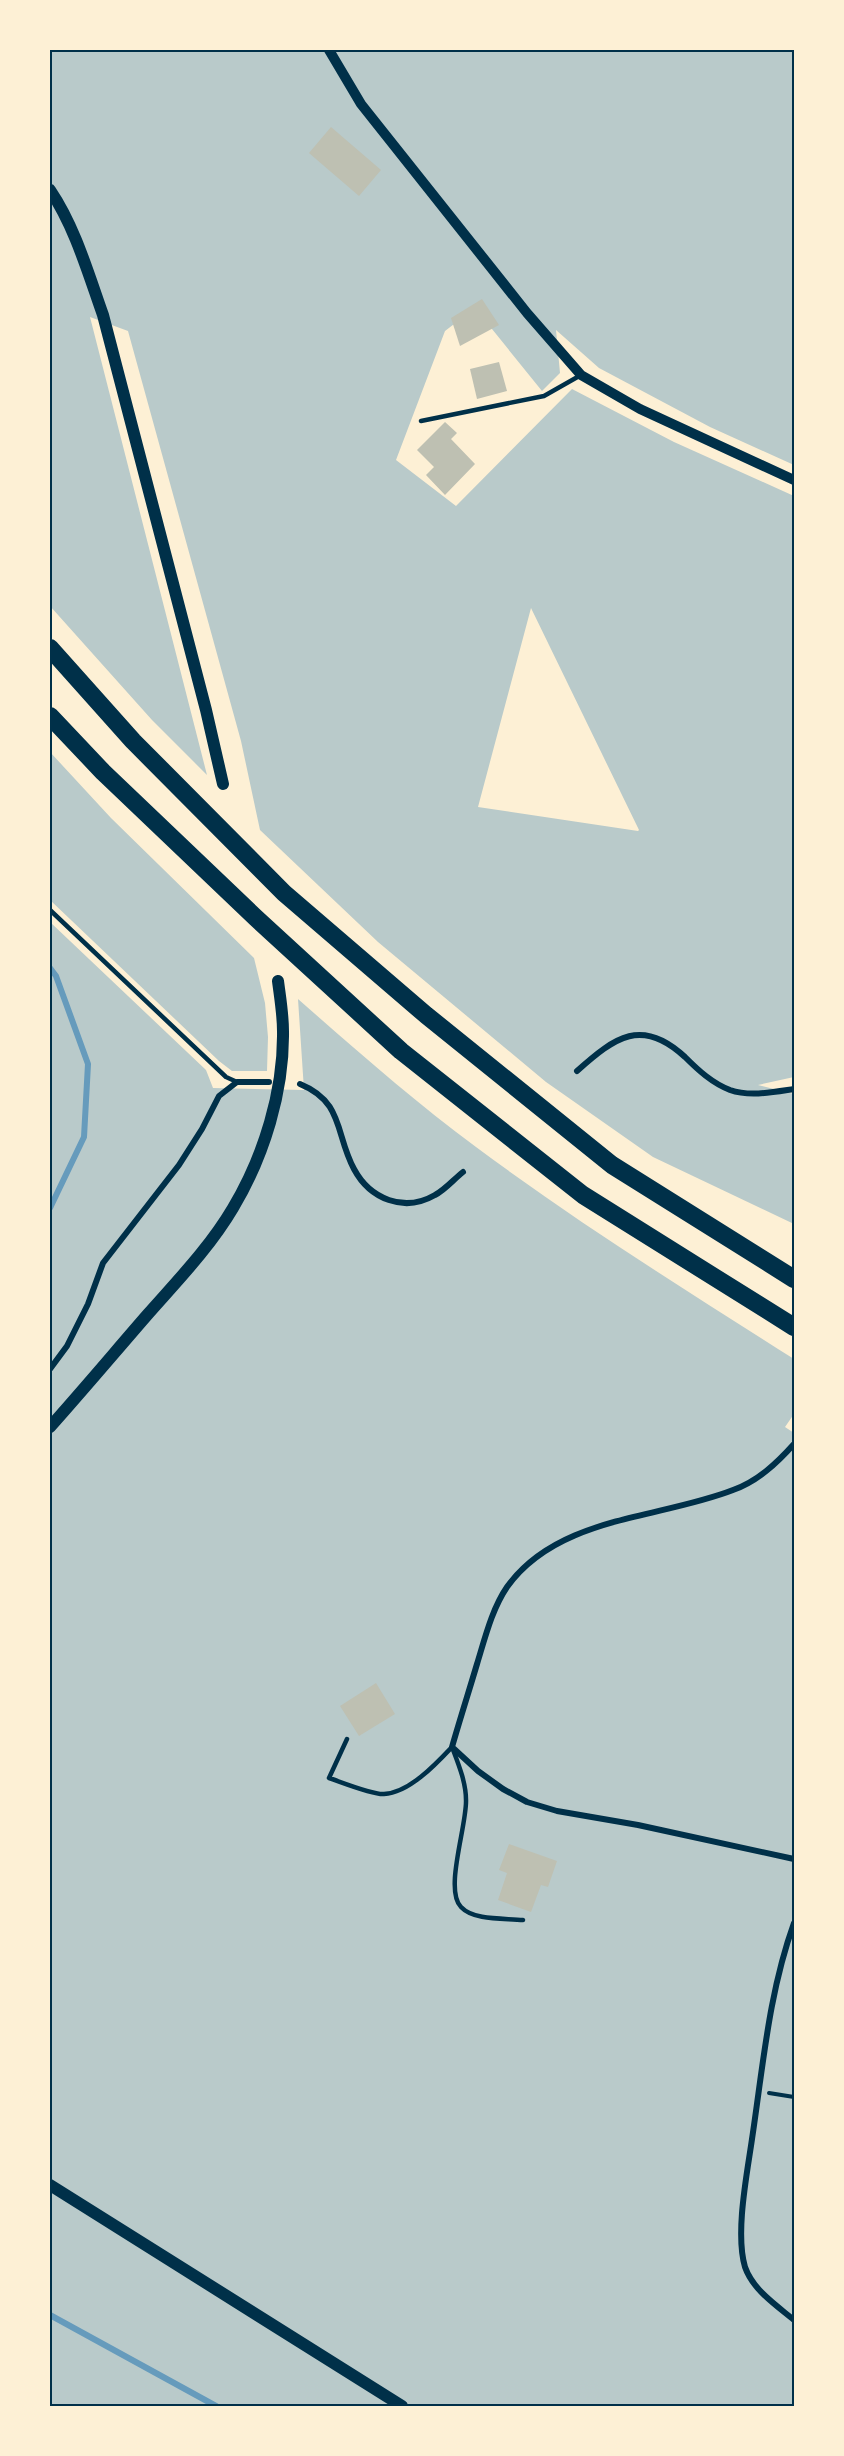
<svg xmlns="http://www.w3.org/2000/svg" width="844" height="2456" font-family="Mulish,sans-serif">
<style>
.green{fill:#b9caca;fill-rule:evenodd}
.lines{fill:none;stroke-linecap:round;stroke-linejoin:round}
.stream{stroke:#669bbc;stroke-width:6}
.building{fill:#bec0b2}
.path{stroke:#003049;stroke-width:4}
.service{stroke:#003049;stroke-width:4.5}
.minor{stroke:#003049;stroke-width:6}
.tertiary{stroke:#003049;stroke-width:10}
.secondary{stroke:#003049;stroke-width:12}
.motorway{stroke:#003049;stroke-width:18}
.neatline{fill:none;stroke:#003049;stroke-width:2}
</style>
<rect width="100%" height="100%" fill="#fdf0d5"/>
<!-- green -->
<g class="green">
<path d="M50 50H794V465L710 427 599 368 556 330 560 373 542 391 475 308 445 331 396 460 456 506 572 389 674 442 794 496V1077L758 1085 794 1094V1224L653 1157 546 1082 378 942 260 830 241 741 128 331 90 317 207 775 152 720 50 606ZM531 608 639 830 638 831 478 807Z"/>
<polygon points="50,752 111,818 254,958 265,1003 268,1037 267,1071 232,1071 219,1061 50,900"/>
<path d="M50 922 206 1070 213 1088 304 1090 298 999C356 1050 414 1101 476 1147 578 1223 687 1291 794 1359V1414L785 1427 794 1433V2406H50Z"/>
</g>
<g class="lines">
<!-- stream -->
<g class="stream">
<polyline points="50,968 56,976 88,1064 84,1137 50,1208"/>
<polyline points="50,2315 216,2406"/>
</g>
</g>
<!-- building -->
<g class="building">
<polygon points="331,127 381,170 359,196 309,153"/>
<polygon points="482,299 499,325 460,346 451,318"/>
<polygon points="499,362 507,391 477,399 470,369"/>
<polygon points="445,422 457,433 451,439 475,464 445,495 426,475 434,467 417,450"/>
<polygon points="376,1683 395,1714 359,1736 340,1706"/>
<polygon points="509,1844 557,1861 548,1887 541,1885 531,1912 498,1900 507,1873 499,1870"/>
</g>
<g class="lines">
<!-- path -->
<polyline class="path" points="769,2093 794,2097"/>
<!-- service -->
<g class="service">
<polyline points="421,421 544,396 581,375"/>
<polyline points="50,910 226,1077 237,1082"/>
<path d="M347 1739 329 1778C341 1782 373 1795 384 1794 409 1793 436 1764 452 1747 458 1763 466 1782 466 1800 467 1825 444 1890 461 1907 474 1921 505 1918 523 1920"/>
</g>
<!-- minor -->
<g class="minor">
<path d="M577 1071C615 1037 642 1017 685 1057 698 1070 712 1083 730 1090 750 1097 774 1092 794 1089"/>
<path d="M300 1084C344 1102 335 1134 354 1169 370 1199 404 1213 435 1195 445 1190 454 1179 463 1172"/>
<polyline points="50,1369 67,1346 88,1304 103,1263 179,1165 202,1129 219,1096 237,1082 269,1082"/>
<path d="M794 1444C777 1463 758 1481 733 1490 659 1519 558 1516 507 1587 492 1609 485 1638 477 1664 469 1691 460 1719 452 1747L478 1771 503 1789 527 1802 557 1811 638 1825 794 1859"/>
<path d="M794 1923C769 1992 763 2066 752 2139 747 2174 735 2233 745 2267 753 2290 776 2305 794 2320"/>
</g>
<!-- tertiary -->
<polyline class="tertiary" points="329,50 361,104 527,313 581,375 640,409 794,480"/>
<!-- secondary -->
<g class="secondary">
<path d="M50 190C75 227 88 273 103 315L206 710 223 784"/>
<path d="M50 1427C83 1390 115 1352 148 1314 178 1280 210 1247 233 1208 264 1156 284 1091 283 1031 283 1014 280 997 278 981"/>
<polyline points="50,2185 402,2406"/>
</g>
<!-- motorway -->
<g class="motorway">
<polyline points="50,648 133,741 284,893 426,1015 612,1165 794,1279"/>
<polyline points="50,716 103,772 256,918 401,1051 583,1195 794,1327"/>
</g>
</g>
<!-- border -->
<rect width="844" height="2456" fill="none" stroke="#fdf0d5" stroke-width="102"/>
<rect x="51" y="51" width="742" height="2354" class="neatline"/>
</svg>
